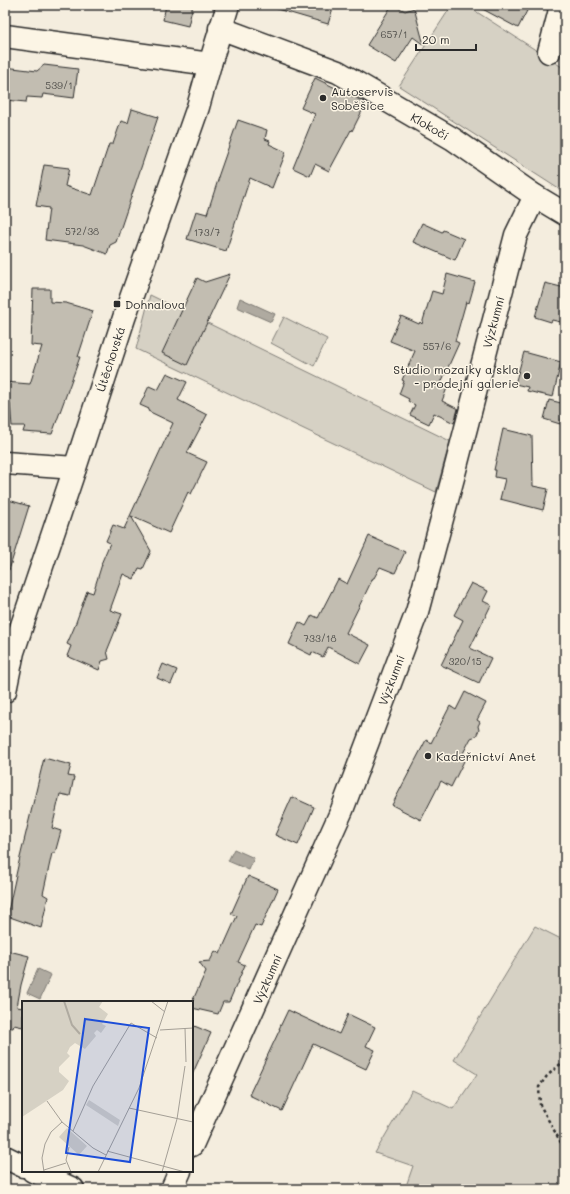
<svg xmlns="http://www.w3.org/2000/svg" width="570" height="1194" font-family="Mali,sans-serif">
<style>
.green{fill:#d6d1c4;stroke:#807e78}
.water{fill:#afaaa0;stroke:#7a7771}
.building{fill:#c2bdb1;stroke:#2b2b2b}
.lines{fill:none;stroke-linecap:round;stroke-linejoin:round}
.minor-casing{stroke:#2b2b2b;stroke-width:25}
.path{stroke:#2b2b2b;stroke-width:2.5;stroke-dasharray:3 3;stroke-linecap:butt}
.minor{stroke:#fcf5e5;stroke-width:22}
.poi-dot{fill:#2b2b2b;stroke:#fcf5e5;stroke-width:1.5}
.labels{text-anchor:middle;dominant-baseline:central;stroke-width:3;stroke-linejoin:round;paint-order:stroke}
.number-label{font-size:10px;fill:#51504c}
.poi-label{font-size:12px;fill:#2b2b2b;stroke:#fcf5e5;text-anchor:start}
.street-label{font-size:12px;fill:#2b2b2b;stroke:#fcf5e5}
.inset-river{fill:none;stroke:#afaaa0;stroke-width:2}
.inset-road{fill:none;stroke:#a49f96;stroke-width:1}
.view{fill:#1d4ed8;fill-opacity:0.15;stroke:#1d4ed8;stroke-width:2}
.inset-edge{fill:none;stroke:#2b2b2b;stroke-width:2}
</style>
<rect width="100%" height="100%" fill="#f4edde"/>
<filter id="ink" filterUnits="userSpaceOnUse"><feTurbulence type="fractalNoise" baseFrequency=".025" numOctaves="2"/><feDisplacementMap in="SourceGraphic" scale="8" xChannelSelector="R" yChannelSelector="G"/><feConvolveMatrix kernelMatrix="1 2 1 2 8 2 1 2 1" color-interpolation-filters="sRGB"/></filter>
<g filter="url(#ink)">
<!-- green -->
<g class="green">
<polygon points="452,5 466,5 565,69 565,193 399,86"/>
<polygon points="150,295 450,441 436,492 136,349"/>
<polygon points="284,317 327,339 314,366 271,343"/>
<polygon points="535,926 565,941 565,1189 405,1189 413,1166 375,1153 412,1090 453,1109 477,1074 454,1060"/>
</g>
<!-- water -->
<g class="water">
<polygon points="240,298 275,314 271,322 237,307"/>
<polygon points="234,849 254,858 249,870 228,861"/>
<polygon points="38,969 51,975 40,999 27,993"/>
</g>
<!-- building -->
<g class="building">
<polygon points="166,5 193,5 188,26 163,20"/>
<polygon points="278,5 334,5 328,24 277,9"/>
<polygon points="392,5 394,5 405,11 414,8 424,45 413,37 396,63 367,45"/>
<polygon points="475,5 530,5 518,28"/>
<polygon points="44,65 78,69 74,98 43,94 42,98 27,97 26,102 5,100 5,67 37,71"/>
<polygon points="315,78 366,103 352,131 351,130 329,171 315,164 310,176 293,168 315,114 301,108"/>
<polygon points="132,109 158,117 116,242 110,245 107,254 83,245 45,240 49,208 36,206 44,165 69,168 65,186 92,195 109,144 113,144 121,121 128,123"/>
<polygon points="238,120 267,130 265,139 270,141 269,144 286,152 272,188 250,178 226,251 187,239 196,211 207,214 219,177 218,177"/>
<polygon points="422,223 442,232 443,230 464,239 455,260 413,242"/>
<polygon points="230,274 187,365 162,353 197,278 205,282"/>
<polygon points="447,274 475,282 469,303 466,302 455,341 459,343 440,385 447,388 442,401 458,409 454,423 434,413 429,424 410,415 415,405 408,401 409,399 399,394 404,381 402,380 415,351 390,341 401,316 419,324 420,322 422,324 432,291 442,294"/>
<polygon points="545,283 565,288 565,323 552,320 551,322 535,317"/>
<polygon points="33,289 50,289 50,302 66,303 93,311 78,357 80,357 52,434 23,432 25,426 12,426 10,403 5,403 5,382 30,384 42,346 31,345"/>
<polygon points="524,352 561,362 553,397 527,391 528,387 515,384"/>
<polygon points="167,373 187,382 178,400 207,415 187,453 207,462 191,494 188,492 169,533 131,516 151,551 143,569 139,568 134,579 123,574 110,610 122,614 107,651 109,659 102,661 99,670 67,656 71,646 67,644 74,628 87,591 93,593 102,564 101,564 110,543 106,541 113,525 124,529 173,423 148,411 149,409 140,405 149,386 158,390"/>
<polygon points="549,400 565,404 560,424 544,419"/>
<polygon points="503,429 532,436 533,486 548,489 543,510 500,499 505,479 495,477 496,470 494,470"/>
<polygon points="5,499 29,506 9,570 5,569"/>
<polygon points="369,536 405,552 395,573 380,567 374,578 373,578 346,633 370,645 360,664 328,647 323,657 312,652 311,655 289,644 299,622 306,626 312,615 318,618 338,579 347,584"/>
<polygon points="471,583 488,591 483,601 491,605 470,648 491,658 479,683 441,665 463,620 454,615"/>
<polygon points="163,664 177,670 171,684 157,678"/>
<polygon points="465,692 486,703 477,720 480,722 478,726 479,730 476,736 471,738 460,759 464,761 451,787 441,781 421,820 392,805 426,740 431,743 450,706 456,710"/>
<polygon points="44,758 71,765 68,776 74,777 70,796 60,794 52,828 61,831 55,853 52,853 43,894 48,897 41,928 7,916 18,866"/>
<polygon points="292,797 314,807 298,845 275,835"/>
<polygon points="248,876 278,889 261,927 255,925 238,962 245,965 229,1002 223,1002 218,1014 192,1008 192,1002 206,971 199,962 210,961 215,951 220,954 237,916 231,914"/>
<polygon points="5,950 29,956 21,985 17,1007 23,1008 23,1027 14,1025 13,1028 5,1027"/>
<polygon points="288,1010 339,1034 348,1014 375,1027 366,1046 375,1050 366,1069 313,1044 282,1111 249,1095 280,1029 279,1029"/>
<polygon points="192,1025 211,1033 192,1075"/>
</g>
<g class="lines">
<!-- minor casing -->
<g class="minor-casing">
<g id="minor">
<polyline points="220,28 338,72 453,139 535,196 565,214"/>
<polyline points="5,36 210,64"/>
<polyline points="549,52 559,14 560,5"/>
<polyline points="5,463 75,468"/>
<polyline points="5,691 13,652 75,468 124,318 198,107 210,64 228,5"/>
<polyline points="192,1145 342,810 417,612 454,474 516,235 535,196"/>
<polyline points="5,1157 23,1166"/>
<polyline points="33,1171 73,1189"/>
<polyline points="172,1189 180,1171"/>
</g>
</g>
<!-- path -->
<g class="path">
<polyline points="565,1060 547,1076 539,1087 540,1105 565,1150"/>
<polyline points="564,1061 565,1069"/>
</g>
<!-- minor -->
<use href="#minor" class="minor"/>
</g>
</g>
<!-- markers -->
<g class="poi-dot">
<circle cx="323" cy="98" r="4"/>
<rect x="113" y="300" width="8" height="8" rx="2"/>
<circle cx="527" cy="376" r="4"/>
<circle cx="428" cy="756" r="4"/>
</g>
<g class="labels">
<!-- number labels -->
<g class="number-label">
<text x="394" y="34">657/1</text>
<text x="59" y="85">539/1</text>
<text x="82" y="231">572/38</text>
<text x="207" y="232">173/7</text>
<text x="437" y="346">557/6</text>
<text x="320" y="638">733/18</text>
<text x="465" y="661">320/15</text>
</g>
<!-- poi labels -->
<g class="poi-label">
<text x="331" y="91">Autoservis<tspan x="331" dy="14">Soběšice</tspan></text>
<text x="125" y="304">Dohnalova</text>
<text x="519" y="369" text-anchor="end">Studio mozaiky a skla<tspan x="519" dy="14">- prodejní galerie</tspan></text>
<text x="436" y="756">Kadeřnictví Anet</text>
</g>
<!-- street labels -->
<g class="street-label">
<text transform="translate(430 126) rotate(30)">Klokočí</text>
<text transform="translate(493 322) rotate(-75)">Výzkumní</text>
<text transform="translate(110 359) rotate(-72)">Útěchovská</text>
<text transform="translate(391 680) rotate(-69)">Výzkumní</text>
<text transform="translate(267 979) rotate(-66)">Výzkumní</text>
</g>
</g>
<!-- overview -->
<g transform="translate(22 1001)">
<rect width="171" height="171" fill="#f4edde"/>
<path d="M0 0H81L77 6 86 13 80 23 84 25 79 32 75 29 72 32 74 35 63 48 53 42 48 46 45 52 48 55 37 66V71L47 80 41 89 0 116ZM67 99 98 119 96 125 64 104ZM45 127 65 145 57 154 37 136Z" fill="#d6d1c4"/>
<path class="inset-river" d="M42 0 50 24 58 33"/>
<path class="inset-road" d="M129 0 143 11M163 27 164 61M138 29 171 27M25 100 40 121 71 147 84 154M107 107 171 121M51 130 71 85 109 22 135 37M47 146 44 159 49 171M85 150 163 171M22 169 44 162M22 171 20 157 23 143 29 131 40 121M76 171 117 87 146 0M140 171 155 118 163 65"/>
<path class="view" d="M63 18 127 27 108 161 44 152Z"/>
<rect width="171" height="171" class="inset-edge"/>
</g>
<!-- margin -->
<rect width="570" height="1194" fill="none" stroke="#fcf5e5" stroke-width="20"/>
<rect x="10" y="10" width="550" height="1174" fill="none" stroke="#2b2b2b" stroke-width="1.5" filter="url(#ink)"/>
<!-- scale -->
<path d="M416 44v6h60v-6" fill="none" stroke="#2b2b2b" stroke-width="2"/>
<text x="422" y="44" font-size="12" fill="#2b2b2b" stroke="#fcf5e5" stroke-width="3" paint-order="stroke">20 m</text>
</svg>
